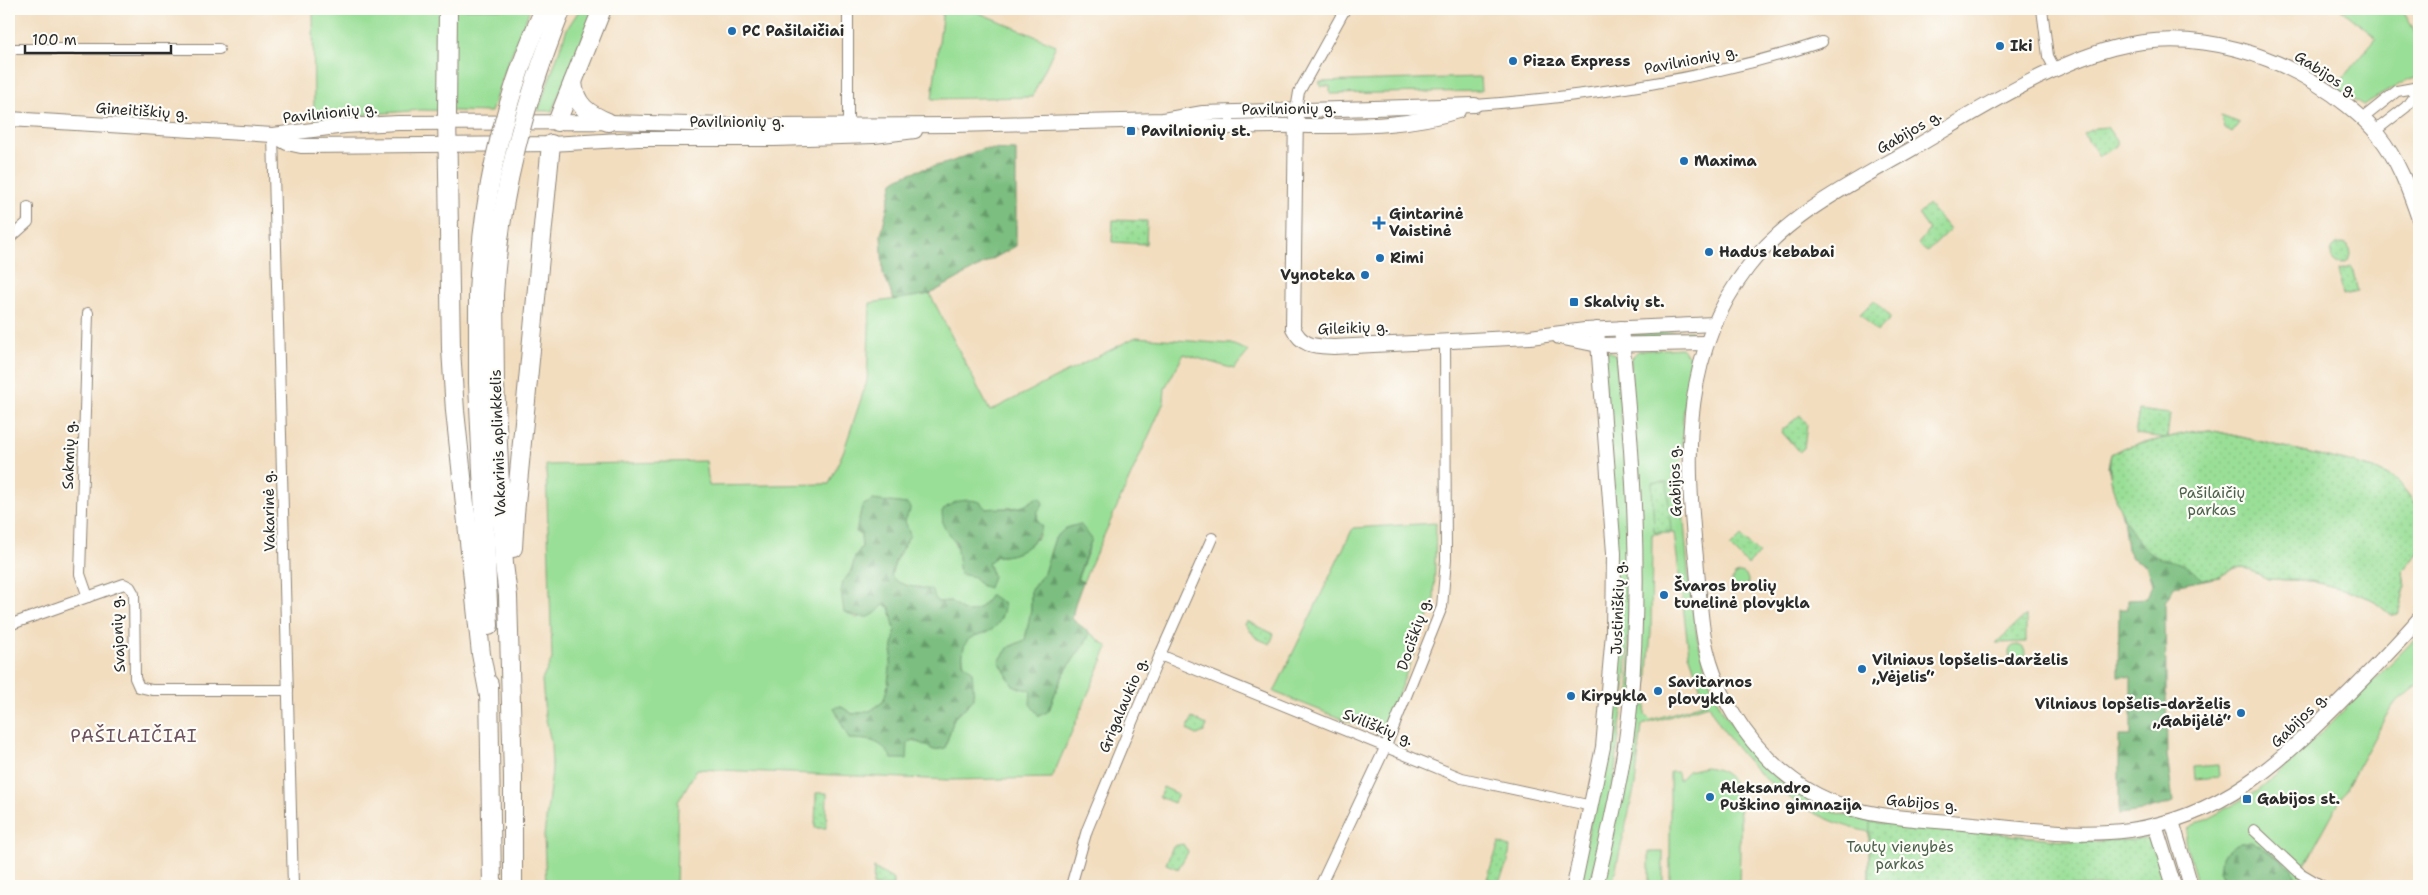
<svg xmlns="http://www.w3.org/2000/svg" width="2428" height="895" font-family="'Shantell Sans',sans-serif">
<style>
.green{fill:#9adf97;stroke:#628561;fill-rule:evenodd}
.forest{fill:url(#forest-firs);stroke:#537456}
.park{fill:url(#park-dots);stroke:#628561}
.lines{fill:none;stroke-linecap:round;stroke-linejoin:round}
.street-casing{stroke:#8e8475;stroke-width:12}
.secondary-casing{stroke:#8e8475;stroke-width:16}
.highway-casing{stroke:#8e8475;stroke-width:20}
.street{stroke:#fff;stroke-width:10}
.secondary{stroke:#fff;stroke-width:14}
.highway{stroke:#fff;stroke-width:18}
.highway-bridge-casing{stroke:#8e8475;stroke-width:20;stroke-linecap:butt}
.highway-bridge{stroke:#fff;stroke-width:18}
.poi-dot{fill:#1f6fb2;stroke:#fdfcf7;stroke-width:2}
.labels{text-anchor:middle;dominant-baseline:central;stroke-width:4.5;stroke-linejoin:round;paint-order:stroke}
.poi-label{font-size:15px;font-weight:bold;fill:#2b2b2b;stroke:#fdfcf7;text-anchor:start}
.street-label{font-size:15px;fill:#2b2b2b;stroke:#fdfcf7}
.park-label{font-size:15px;fill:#4c614b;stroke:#fdfcf7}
.quarter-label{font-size:18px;letter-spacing:1px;fill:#6a505d;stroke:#fdfcf7}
</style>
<defs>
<pattern id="forest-firs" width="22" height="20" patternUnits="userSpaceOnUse" patternTransform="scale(1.25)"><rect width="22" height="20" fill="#7bbe80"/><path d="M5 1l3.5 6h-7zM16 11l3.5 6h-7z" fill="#659b69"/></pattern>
<pattern id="park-dots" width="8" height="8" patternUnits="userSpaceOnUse" patternTransform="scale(1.25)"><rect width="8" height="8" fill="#9adf97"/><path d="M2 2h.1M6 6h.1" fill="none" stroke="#85c082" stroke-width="1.8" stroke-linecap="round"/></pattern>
</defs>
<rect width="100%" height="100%" fill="#fdfcf7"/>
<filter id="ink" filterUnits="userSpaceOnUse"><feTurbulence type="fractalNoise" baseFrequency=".02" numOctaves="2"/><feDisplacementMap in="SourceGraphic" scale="10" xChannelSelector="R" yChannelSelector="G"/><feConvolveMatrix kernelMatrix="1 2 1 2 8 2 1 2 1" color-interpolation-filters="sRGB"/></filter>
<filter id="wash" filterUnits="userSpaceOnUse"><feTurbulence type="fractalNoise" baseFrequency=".0096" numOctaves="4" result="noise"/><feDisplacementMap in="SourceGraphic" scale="20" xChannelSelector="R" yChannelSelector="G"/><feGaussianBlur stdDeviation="1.12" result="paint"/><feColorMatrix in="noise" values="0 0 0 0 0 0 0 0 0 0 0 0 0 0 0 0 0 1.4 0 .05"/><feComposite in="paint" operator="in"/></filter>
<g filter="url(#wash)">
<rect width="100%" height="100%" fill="#f2ddbf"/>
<!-- green -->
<g class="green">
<polygon points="313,9 530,9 504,73 491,112 421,110 314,119"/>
<polygon points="580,9 595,9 552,111 538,111 567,29"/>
<polygon points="943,9 970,9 1056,45 1032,97 932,99"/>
<polygon points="2341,9 2402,9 2419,39 2419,76 2409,79 2363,105 2335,87 2376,38"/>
<polygon points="1480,77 1481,91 1330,94 1330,86 1321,86 1319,82"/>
<path d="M930 294 990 411 1136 337 1231 344 1249 351 1234 369 1184 354 1165 388 1164 402 1083 582 1077 580 1089 549 1055 538 1044 573 1031 590V610L1025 640 1009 647 999 661 1013 686 1031 690 1049 711C1054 695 1061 677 1071 663 1078 652 1085 645 1090 633L1108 647 1052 778 950 780 697 769 678 802 676 886H546L544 836 552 770 551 742 545 715 542 680 552 659 546 465 706 461 709 486 829 484 844 450 867 381 870 303ZM1036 498 1043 504 1037 511 1039 536C1027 549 1014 557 997 556L988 563 993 576 980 585 958 552 952 536 943 525 986 509 1024 507ZM873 501 907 504 910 512 905 517 904 546 896 559 891 576C897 584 910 588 920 587L937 602 951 601C968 619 978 613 991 595L987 633C943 638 971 673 974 699L954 718 945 748 934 750 914 740 886 748 874 741 840 706 853 714 870 711 883 702 887 690 895 632 890 607 883 605 857 618 849 614 843 581C854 571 853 559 862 547L861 534Z"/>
<polygon points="1692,331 1690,336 1635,338 1632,335 1633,334"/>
<path d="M1681 348 1689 356 1691 366 1683 416 1681 482 1689 585 1697 637 1713 692 1724 713 1760 761 1781 782 1809 800 1830 811 1870 822 2085 842 2142 839 2151 841 1869 886V832C1798 818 1742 767 1708 705L1642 725 1635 785 1612 886H1601L1629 758 1631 358 1638 351ZM1674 533 1689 654 1706 703 1651 720 1645 714 1651 632 1652 534Z"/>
<polygon points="1609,351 1616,355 1626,474 1631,567 1626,677 1614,778 1590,886 1578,886 1611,715 1604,355"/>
<polygon points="1436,523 1434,603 1382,735 1274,692 1353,528"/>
<circle cx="1740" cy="581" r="8"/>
<path d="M2419 638V684L2395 703 2386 716 2300 873 2322 886H2292L2296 878C2290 861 2257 841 2239 842L2219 871 2227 886H2198L2185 841 2188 829 2258 791 2287 767 2413 641Z"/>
<circle cx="2017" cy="653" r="8"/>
<polygon points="2218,765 2219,777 2195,779 2194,767"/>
<path d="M1705 767C1716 768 1728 772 1734 783 1744 800 1739 864 1739 886H1670V772H1678L1679 780 1688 771Z"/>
<rect x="1649" y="852" width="14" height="34"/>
</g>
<!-- forest -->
<g class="forest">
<path d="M983 149 1016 150V246L930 294 894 300 883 273 881 235 893 182C910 169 934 168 953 161 963 157 973 153 983 149Z"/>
<polygon points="2210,430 2345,461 2374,469 2398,481 2419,509 2419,551 2403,571 2405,588 2398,614 2391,615 2371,599 2351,591 2311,581 2268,579 2244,567 2234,568 2219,577 2174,586 2165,603 2167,755 2173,802 2143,811 2119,814 2119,736 2131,736 2131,677 2118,676 2119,609 2128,609 2128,599 2147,598 2152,584 2146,565 2132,558 2127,549 2123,518 2108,467 2111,454 2123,448 2191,432"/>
<path d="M1036 498H1041L1043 504 1038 511 1037 521 1042 527C1034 546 1017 557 997 556L988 563 993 576 989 588 980 585 974 577 960 574 956 543 943 525 942 511C953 500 967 498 980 502L986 509C1009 506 1015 514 1036 498Z"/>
<path d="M873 500 907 504 911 507 905 521 910 535 896 559 891 575C897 587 920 587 932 590L937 602 951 601C968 619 978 613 991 595L1003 603C1005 609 1003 612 1001 618 990 645 960 622 963 663L972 671 974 699 954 718 945 748 934 750 914 740 908 743 907 759H892C881 739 870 740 849 739L834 708 840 706 853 714 870 711 883 702 887 690 895 632 890 607 883 605C870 623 861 617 844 612L841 592 843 581 851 573 855 556 862 547 861 534 856 532 862 506Z"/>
<path d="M1080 524 1092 539 1077 579 1083 582 1075 604 1072 619 1090 633C1085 645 1078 652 1071 663 1060 677 1054 695 1049 711L1039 716 1030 704 1031 691 1013 686 999 661 1009 647 1025 640 1031 610V590L1044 573 1055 538 1066 528Z"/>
<polygon points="2239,842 2252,842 2260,846 2293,869 2296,878 2292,886 2227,886 2219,871 2221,857"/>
</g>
<!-- park -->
<g class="park">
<polygon points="2221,116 2240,123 2232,133 2224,128"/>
<polygon points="2107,127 2117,141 2117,146 2099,156 2084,134 2095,128"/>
<polygon points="1928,204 1950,230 1927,252 1918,244 1929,230 1918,214"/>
<polygon points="1113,220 1147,221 1146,244 1112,242"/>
<circle cx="2341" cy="254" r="10"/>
<polygon points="2352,267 2358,292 2343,295 2338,270"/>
<polygon points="1874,300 1891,318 1877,332 1860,314"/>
<polygon points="2139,410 2170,414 2167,438 2135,434"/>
<polygon points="1800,415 1807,424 1804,448 1799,452 1781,431"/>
<path d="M2210 430 2345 461 2374 469 2398 481 2419 509V551L2403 571 2405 588 2398 614 2391 615 2371 599 2351 591 2311 581 2268 579 2244 567 2234 568 2219 577 2203 579C2197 574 2191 569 2184 565 2173 559 2159 561 2148 552 2127 531 2104 484 2111 454L2123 448 2191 432Z"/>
<polygon points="1652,482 1667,482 1671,531 1654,532"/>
<polygon points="1741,536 1759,554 1748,565 1730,547"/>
<polygon points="2026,615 2026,642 1996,643"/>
<polygon points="1247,621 1274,634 1270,644 1256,638 1245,624"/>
<polygon points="1192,718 1207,725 1204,732 1197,735 1187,730"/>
<polygon points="1163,787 1178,794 1174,803 1159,797"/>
<polygon points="816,793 827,793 826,828 815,828"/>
<polygon points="1870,822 2085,842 2148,839 2155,844 2168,886 1869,886"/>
<polygon points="1499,843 1510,847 1508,862 1499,882 1487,879"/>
<polygon points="1183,844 1188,852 1178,869 1166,864 1173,846"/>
<polygon points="874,868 894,880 894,886 873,886"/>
</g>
</g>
<g filter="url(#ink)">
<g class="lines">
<!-- street casing -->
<g class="street-casing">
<g id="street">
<polyline points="2042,9 2048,56 2055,69"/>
<polyline points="9,49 219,49"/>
<path d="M1475 105C1592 96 1709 79 1822 42"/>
<polyline points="1296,110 1299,92 1345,9"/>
<polyline points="2363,118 2397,91 2419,87"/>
<polyline points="848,131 848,9"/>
<polyline points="2375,131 2406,107 2419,89"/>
<polyline points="273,135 293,886"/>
<polyline points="9,239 28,222 28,207"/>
<polyline points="88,313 80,574 88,597"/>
<polyline points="9,625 124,584 130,587 134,594 135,678 139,687 152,690 288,690"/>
<polyline points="1160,655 1462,778 1592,806"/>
<polyline points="2254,830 2300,873 2322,886"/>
<polyline points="1071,886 1087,830 1160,655 1212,538"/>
<polyline points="1320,886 1386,746 1442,607 1446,560 1445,341"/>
</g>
</g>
<!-- secondary casing -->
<g class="secondary-casing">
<g id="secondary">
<path d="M1296 110 1293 328C1302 347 1315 346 1334 347L1530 337 1585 330 1714 324"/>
<polyline points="9,119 273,135 345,126 398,123 608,122 769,126 953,125 1163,120 1203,113 1475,105"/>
<path d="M1171 122C1204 130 1240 126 1274 126 1335 125 1400 130 1458 111"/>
<polyline points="273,135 287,143 301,146 551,144 638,139 774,139 874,136 915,131"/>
<path d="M2419 219C2409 190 2398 159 2378 135 2370 124 2359 115 2348 106 2283 54 2196 26 2113 48 2047 66 1975 112 1917 146 1857 181 1790 212 1748 267 1683 352 1685 448 1695 548 1698 575 1699 604 1703 631 1711 688 1747 746 1793 780 1846 820 1911 818 1973 824 2025 829 2078 837 2130 830 2221 817 2277 765 2340 702 2367 675 2394 648 2419 619"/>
<polyline points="1559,337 1598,345 1707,343"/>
<polyline points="2172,821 2191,886"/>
<polyline points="2155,825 2174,886"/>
<polyline points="1574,886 1603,747 1613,633 1614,553 1597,329"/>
<path d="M1596 886C1610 827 1624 768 1630 707 1642 581 1633 454 1621 328"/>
</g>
</g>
<!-- highway casing -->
<g class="highway-casing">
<g id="highway">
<polyline points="448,9 447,115 451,349 455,411 481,654 489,696"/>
<path d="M573 82C575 105 588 114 608 122"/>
<polyline points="557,122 602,9"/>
<polyline points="478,294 478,383 489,626"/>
<polyline points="494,295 495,384 504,564 508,596 513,776 513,886"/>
<polyline points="513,548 515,514 551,144"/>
<polyline points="489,684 492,886"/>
</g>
</g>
<!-- street -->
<use href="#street" class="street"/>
<!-- secondary -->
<use href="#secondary" class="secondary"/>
<!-- highway -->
<use href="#highway" class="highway"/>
<!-- highway-bridge casing -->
<g class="highway-bridge-casing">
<g id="highway-bridge">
<path d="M478 294C482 195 503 100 544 9"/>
<path d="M494 295C500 191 523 107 561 11"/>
</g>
</g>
<!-- highway-bridge -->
<use href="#highway-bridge" class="highway-bridge"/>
</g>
</g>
<!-- markers -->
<g class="poi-dot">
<circle cx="732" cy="31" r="5"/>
<circle cx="2000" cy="46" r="5"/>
<circle cx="1513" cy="61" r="5"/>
<rect x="1126" y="126" width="10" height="10" rx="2.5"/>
<circle cx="1684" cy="161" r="5"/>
<path d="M1376.5 215.5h5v5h5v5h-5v5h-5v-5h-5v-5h5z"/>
<circle cx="1709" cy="252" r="5"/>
<circle cx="1380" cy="258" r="5"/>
<circle cx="1365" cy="275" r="5"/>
<rect x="1569" y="297" width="10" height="10" rx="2.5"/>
<circle cx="1664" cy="595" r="5"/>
<circle cx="1862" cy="669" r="5"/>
<circle cx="1658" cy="691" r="5"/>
<circle cx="1571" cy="696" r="5"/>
<circle cx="2241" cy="713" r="5"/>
<circle cx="1710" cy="797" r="5"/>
<rect x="2242" y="794" width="10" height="10" rx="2.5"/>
</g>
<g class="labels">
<!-- poi labels -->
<g class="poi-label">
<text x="742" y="31">PC Pašilaičiai</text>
<text x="2010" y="46">Iki</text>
<text x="1523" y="61">Pizza Express</text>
<text x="1141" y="131">Pavilnionių st.</text>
<text x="1694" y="161">Maxima</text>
<text x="1389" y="214">Gintarinė<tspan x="1389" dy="17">Vaistinė</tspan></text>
<text x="1719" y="252">Hadus kebabai</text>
<text x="1390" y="258">Rimi</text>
<text x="1355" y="275" text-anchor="end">Vynoteka</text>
<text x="1584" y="302">Skalvių st.</text>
<text x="1674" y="586">Švaros brolių<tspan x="1674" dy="17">tunelinė plovykla</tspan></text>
<text x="1872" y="660">Vilniaus lopšelis-darželis<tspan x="1872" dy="17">„Vėjelis“</tspan></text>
<text x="1668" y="682">Savitarnos<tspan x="1668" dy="17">plovykla</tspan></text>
<text x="1581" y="696">Kirpykla</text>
<text x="2231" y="704" text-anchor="end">Vilniaus lopšelis-darželis<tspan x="2231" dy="17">„Gabijėlė“</tspan></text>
<text x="1720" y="788">Aleksandro<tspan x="1720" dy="17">Puškino gimnazija</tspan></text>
<text x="2257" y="799">Gabijos st.</text>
</g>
<!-- street labels -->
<g class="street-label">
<text transform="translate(1691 60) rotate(-11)">Pavilnionių g.</text>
<text transform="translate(2326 74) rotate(33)">Gabijos g.</text>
<text transform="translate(1289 109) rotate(-1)">Pavilnionių g.</text>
<text transform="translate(142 111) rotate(4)">Gineitiškių g.</text>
<text transform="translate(330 113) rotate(-6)">Pavilnionių g.</text>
<text x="737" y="122">Pavilnionių g.</text>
<text transform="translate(1909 132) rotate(-30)">Gabijos g.</text>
<text transform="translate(1353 328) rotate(-2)">Gileikių g.</text>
<text transform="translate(498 443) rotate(-92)">Vakarinis aplinkkelis</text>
<text transform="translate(69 455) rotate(-88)">Sakmių g.</text>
<text transform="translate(1675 481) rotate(-92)">Gabijos g.</text>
<text transform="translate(269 511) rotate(-91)">Vakarinė g.</text>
<text transform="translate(1618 608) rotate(-88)">Justiniškių g.</text>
<text transform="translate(118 634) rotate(-93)">Svajonių g.</text>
<text transform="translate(1414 634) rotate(-71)">Dociškių g.</text>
<text transform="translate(1123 705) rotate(-67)">Grigalaukio g.</text>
<text transform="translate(2299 720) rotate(-44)">Gabijos g.</text>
<text transform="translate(1378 727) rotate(22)">Sviliškių g.</text>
<text transform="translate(1922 803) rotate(5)">Gabijos g.</text>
</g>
<!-- park labels -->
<g class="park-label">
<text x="2212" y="493">Pašilaičių<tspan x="2212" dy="17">parkas</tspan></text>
<text x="1900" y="847">Tautų vienybės<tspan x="1900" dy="17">parkas</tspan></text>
</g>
<!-- quarter labels -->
<g class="quarter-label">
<text x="134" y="736">PAŠILAIČIAI</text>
</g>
</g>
<!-- margin -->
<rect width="2428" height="895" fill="none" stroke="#fdfcf7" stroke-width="30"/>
<!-- scale -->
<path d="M25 45v8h146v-8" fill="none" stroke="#2b2b2b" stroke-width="2.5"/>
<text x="32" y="45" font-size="15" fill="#2b2b2b" stroke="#fdfcf7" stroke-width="4" paint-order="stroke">100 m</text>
</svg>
